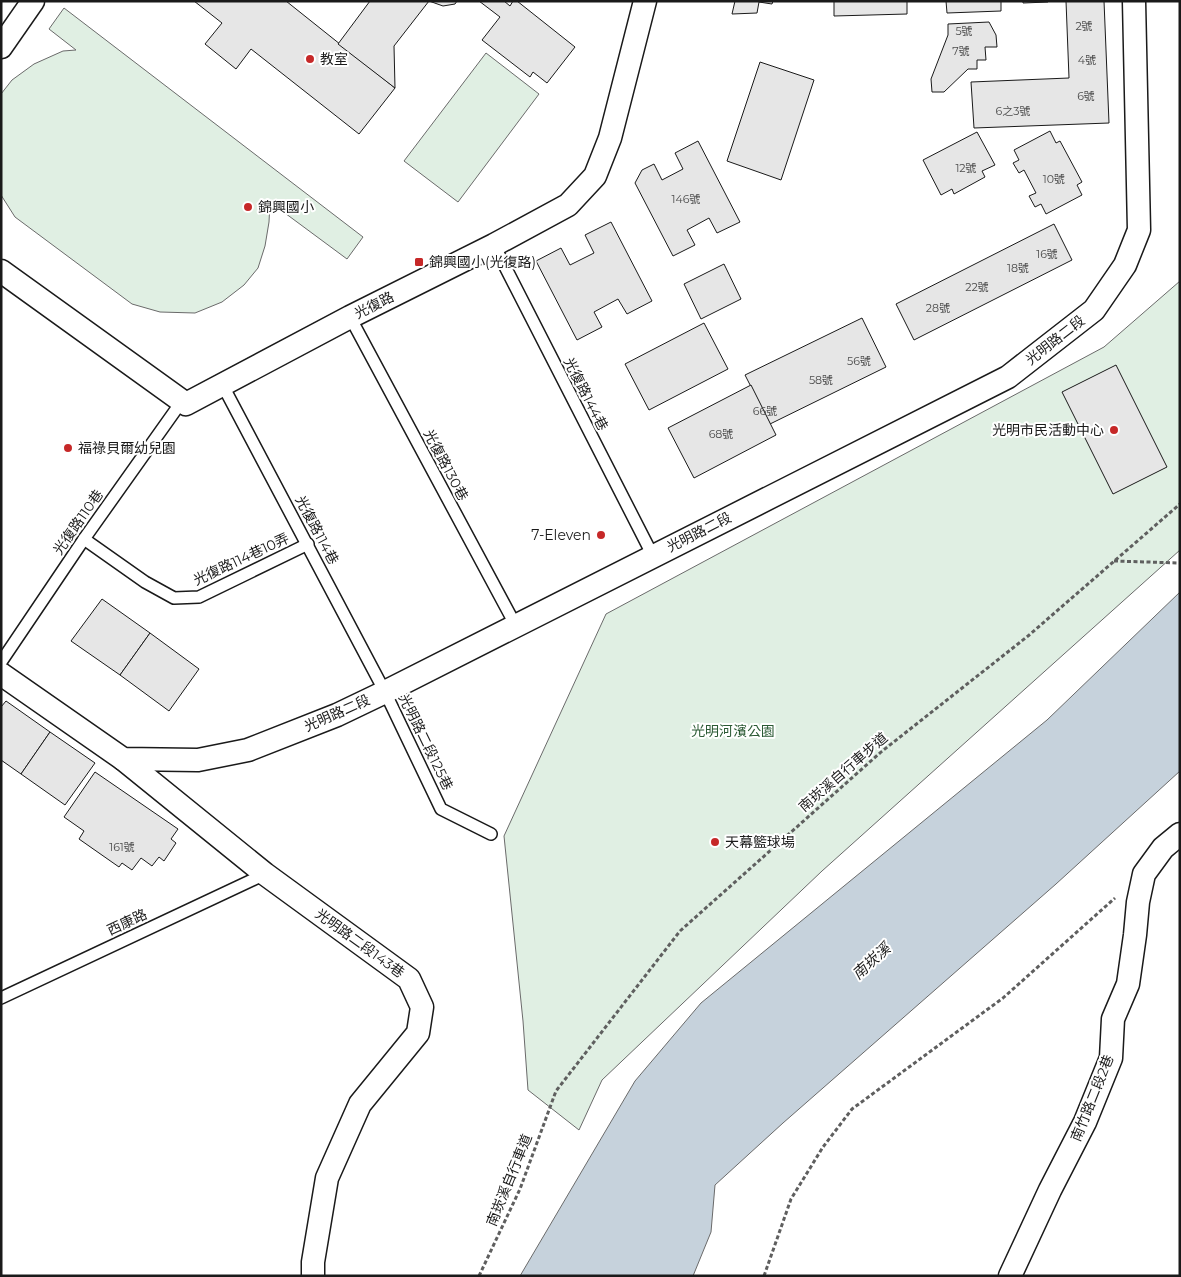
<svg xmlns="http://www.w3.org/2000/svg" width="1181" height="1277" font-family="Montserrat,'Noto Sans TC',sans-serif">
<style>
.green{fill:#e0efe3;stroke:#6a6a6a}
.water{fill:#c6d2dc;stroke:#6a6a6a}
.building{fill:#e6e6e6;stroke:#1a1a1a}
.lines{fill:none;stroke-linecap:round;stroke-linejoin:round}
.service-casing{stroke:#1a1a1a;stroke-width:14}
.minor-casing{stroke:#1a1a1a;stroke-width:25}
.path{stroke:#5f5f5f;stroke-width:3;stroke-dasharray:4 2.5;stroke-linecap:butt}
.service{stroke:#fff;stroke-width:11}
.minor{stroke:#fff;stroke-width:22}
.poi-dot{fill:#c62828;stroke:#fff;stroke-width:2}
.labels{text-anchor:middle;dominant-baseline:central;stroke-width:4;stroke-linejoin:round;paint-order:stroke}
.number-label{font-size:11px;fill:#4d4d4d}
.poi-label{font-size:14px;fill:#1a1a1a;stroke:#fff;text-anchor:start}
.street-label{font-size:14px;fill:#1a1a1a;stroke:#fff}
.park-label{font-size:14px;fill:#2b5a34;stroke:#fff}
.water-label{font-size:15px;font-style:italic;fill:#1a1a1a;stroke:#fff}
</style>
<rect width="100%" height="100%" fill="#fff"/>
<!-- green -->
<g class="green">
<polygon points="64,8 363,237 347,259 270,202 269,222 265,246 258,268 244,285 222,302 195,313 160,312 132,304 15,217 1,195 1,94 12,80 34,64 63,51 76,50 49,29"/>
<polygon points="486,53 539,94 458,202 404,161"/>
<polygon points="1180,281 1180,550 822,871 602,1080 579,1130 528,1090 523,1021 504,836 606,614 1104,347"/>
</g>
<!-- water -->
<polygon class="water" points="1180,592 1180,771 1056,884 783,1123 715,1185 711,1232 693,1276 520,1276 635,1081 701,1003 1047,720"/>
<!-- building -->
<g class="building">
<polygon points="194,1 286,1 395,88 359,134 251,49 236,69 205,44 222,23"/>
<polygon points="370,1 457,1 455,4 443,6 429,1 394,46 395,88 338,44"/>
<polygon points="479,1 504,1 510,6 513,1 517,1 575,47 547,83 533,72 530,77 482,40 500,17"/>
<polygon points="735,1 773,1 772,4 759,2 757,13 732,14"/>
<polygon points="834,1 907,1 907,14 834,16"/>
<polygon points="946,1 1001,1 1001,11 947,13"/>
<polygon points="1023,1 1048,1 1048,2 1023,3"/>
<polygon points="1066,1 1104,1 1109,123 974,128 971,82 1069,78"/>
<polygon points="989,22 996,35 997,47 985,47 986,60 977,60 977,69 968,69 944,92 932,92 931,79 948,35 948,24"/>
<polygon points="760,62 814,80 781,180 727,161"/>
<polygon points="1050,131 1056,143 1060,141 1082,182 1077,185 1082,195 1046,214 1041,204 1035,207 1029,196 1036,193 1024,170 1019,173 1013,163 1019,160 1014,150"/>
<polygon points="977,132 995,165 982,171 985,177 954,194 952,189 941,195 923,160"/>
<polygon points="698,141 740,222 717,233 709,218 687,230 695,245 673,256 635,183 642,170 654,164 662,180 683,169 675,153"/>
<polygon points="611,222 652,301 627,314 618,299 594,312 602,327 577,340 536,261 561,248 570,265 594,253 585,235"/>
<polygon points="1054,224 1072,260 914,340 896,304"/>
<polygon points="724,264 741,299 701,319 684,284"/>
<polygon points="862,318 886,367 770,424 745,375"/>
<polygon points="704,323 728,369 649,410 625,364"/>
<polygon points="1116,365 1167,467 1113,494 1062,392"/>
<polygon points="751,385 776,435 694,478 668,428"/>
<polygon points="102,599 150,633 120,675 71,641"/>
<polygon points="150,633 199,669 169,711 120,675"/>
<polygon points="6,701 50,732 21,774 1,760 1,707"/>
<polygon points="50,732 95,763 65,805 21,774"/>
<polygon points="95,772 178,829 171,839 176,843 164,861 159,857 152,866 141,858 132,870 122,863 119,867 79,839 84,831 64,817"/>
</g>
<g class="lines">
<!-- service casing -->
<g class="service-casing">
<g id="service">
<polyline points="494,245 653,556"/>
<polyline points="350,317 516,626"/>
<polyline points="222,384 385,692 441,809 491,834"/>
<polyline points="84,539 145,582 174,598 199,597 308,544"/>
<polyline points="1,662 84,539 182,401"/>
<polyline points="1,998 265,874"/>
</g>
</g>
<!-- minor casing -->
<g class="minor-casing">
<g id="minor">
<polyline points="1,47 33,1"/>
<polyline points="1,271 186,404 350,317 494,245 568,205 595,176 610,138 645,1"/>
<polyline points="1,674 123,759 198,760 248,750 337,715 385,692 1008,377 1094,310 1125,265 1139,230 1134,1"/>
<polyline points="123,759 265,874 409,979 422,1007 418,1033 360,1104 327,1178 313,1262 313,1276"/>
<polyline points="1010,1276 1050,1190 1085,1122 1111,1058 1113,1019 1128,984 1135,935 1138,902 1144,874 1163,848 1180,834"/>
</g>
</g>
<!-- path -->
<g class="path">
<polyline points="1114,561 1180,563"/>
<polyline points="479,1276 520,1189 556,1091 680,931 881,752 1028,636 1180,504"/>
<polyline points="764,1276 791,1199 823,1147 852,1109 1003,998 1115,898"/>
</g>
<!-- service -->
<use href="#service" class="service"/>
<!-- minor -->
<use href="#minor" class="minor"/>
</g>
<!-- markers -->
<g class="poi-dot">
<circle cx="310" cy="59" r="5"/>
<circle cx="248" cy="207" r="5"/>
<rect x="414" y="257" width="10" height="10" rx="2.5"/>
<circle cx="1114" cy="430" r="5"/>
<circle cx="68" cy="448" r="5"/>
<circle cx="601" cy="535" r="5"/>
<circle cx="715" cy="842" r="5"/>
</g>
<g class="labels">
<!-- number labels -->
<g class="number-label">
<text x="1084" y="26">2號</text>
<text x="964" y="31">5號</text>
<text x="961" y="51">7號</text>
<text x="1087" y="60">4號</text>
<text x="1086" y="96">6號</text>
<text x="1013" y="111">6之3號</text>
<text x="966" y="168">12號</text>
<text x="1054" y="179">10號</text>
<text x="686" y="199">146號</text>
<text x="1047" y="254">16號</text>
<text x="1018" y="268">18號</text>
<text x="977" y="287">22號</text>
<text x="938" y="308">28號</text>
<text x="859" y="361">56號</text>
<text x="821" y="380">58號</text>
<text x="765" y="411">66號</text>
<text x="721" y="434">68號</text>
<text x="122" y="847">161號</text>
</g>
<!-- poi labels -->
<g class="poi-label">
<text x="320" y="59">教室</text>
<text x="258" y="207">錦興國小</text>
<text x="429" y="262">錦興國小(光復路)</text>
<text x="1104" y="430" text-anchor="end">光明市民活動中心</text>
<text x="78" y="448">福祿貝爾幼兒園</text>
<text x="591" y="535" text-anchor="end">7-Eleven</text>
<text x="725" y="842">天幕籃球場</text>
</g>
<!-- street labels -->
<g class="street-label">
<text transform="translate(374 305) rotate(-27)">光復路</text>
<text transform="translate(1055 340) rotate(-38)">光明路二段</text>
<text transform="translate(586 394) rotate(63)">光復路144巷</text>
<text transform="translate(446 465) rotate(62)">光復路130巷</text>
<text transform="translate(78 522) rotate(-55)">光復路110巷</text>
<text transform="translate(317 530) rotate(62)">光復路114巷</text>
<text transform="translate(699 532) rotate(-27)">光明路二段</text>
<text transform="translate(241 559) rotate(-25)">光復路114巷10弄</text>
<text transform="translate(337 713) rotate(-24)">光明路二段</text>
<text transform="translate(426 742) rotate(64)">光明路二段125巷</text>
<text transform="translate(843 772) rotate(-41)">南崁溪自行車步道</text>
<text transform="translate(127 922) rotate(-25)">西康路</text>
<text transform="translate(360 943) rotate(36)">光明路二段143巷</text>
<text transform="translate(1092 1098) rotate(-68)">南竹路二段2巷</text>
<text transform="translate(509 1180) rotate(-68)">南崁溪自行車道</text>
</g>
<!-- park labels -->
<g class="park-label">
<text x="733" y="731">光明河濱公園</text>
</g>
<!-- water labels -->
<g class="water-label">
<text transform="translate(871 961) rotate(-42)">南崁溪</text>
</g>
</g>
<!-- border -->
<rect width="1181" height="1277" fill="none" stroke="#1a1a1a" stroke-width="5"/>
</svg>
